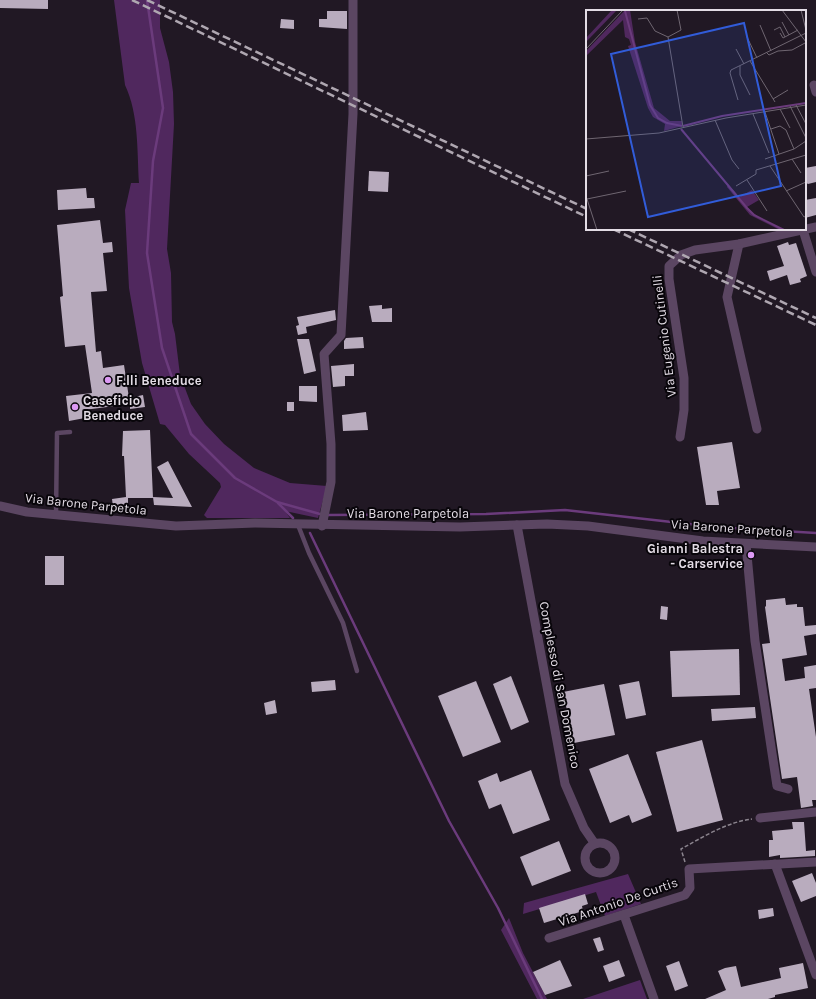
<svg xmlns="http://www.w3.org/2000/svg" width="816" height="999" font-family="Karla,sans-serif">
<style>
.green{fill:#50285e}
.lines{fill:none;stroke-linecap:round;stroke-linejoin:round}
.stream{stroke:#6b3b7c;stroke-width:2.5}
.building{fill:#b9acbe}
.path{stroke:#8b848e;stroke-width:1.5;stroke-dasharray:4 2;stroke-linecap:butt}
.lane{stroke:#5b4662;stroke-width:4.5}
.street{stroke:#5b4662;stroke-width:9}
.rail{stroke:#afa7b1;stroke-width:2.5;stroke-dasharray:8 4;stroke-linecap:butt}
.poi-dot{fill:#dc99f4;stroke:#08050a;stroke-width:1.5}
.labels{text-anchor:middle;dominant-baseline:central;stroke-width:4;stroke-linejoin:round;paint-order:stroke}
.street-label{font-size:13px;fill:#e3dce5;stroke:#08050a}
.poi-label{font-size:13px;font-weight:bold;fill:#e3dce5;stroke:#08050a;text-anchor:start}
.inset-river{fill:none;stroke:#6b3b7c;stroke-width:2}
.inset-road{fill:none;stroke:#6f6671;stroke-width:1}
.view{fill:#315cd9;fill-opacity:0.15;stroke:#315cd9;stroke-width:2}
.inset-edge{fill:none;stroke:#e3dce5;stroke-width:2}
</style>
<rect width="100%" height="100%" fill="#211824"/>
<!-- green -->
<g class="green">
<path d="M114 0H160V28L169 62 173 92 174 124 167 249 171 273 172 322 175 334 180 375 191 404 205 424 224 444 254 468 290 483 327 486 318 518 285 511 290 518H207L204 515 221 487 220 483 189 454 165 425 160 424 142 363 129 288 125 210 131 183H139C137 150 139 115 125 85Z"/>
<polygon points="628,874 641,904 605,916 596,892 523,914 524,903"/>
<polygon points="509,918 523,953 547,999 537,999 501,930"/>
<polygon points="640,980 647,999 583,999"/>
</g>
<g class="lines">
<!-- stream -->
<g class="stream">
<polyline points="147,0 163,108 153,161 147,253 162,348 191,434 235,478 277,502 320,514"/>
<polyline points="278,503 293,518"/>
<polyline points="327,515 486,514 565,510 716,527 816,533"/>
<polyline points="310,533 449,821 498,908 542,999"/>
</g>
</g>
<!-- building -->
<g class="building">
<polygon points="0,0 48,0 48,9 0,8"/>
<polygon points="327,11 347,11 347,29 319,27 319,19 327,19"/>
<polygon points="281,19 294,20 294,29 280,28"/>
<polygon points="816,166 816,182 808,184 805,182 805,168"/>
<polygon points="369,171 389,172 388,192 368,191"/>
<polygon points="86,188 87,198 94,198 95,208 58,210 57,190"/>
<polygon points="816,198 816,215 805,218 805,200"/>
<polygon points="100,220 103,243 112,242 113,252 103,253 107,291 91,292 96,352 101,351 103,368 124,365 129,398 143,395 145,407 130,409 130,404 84,410 85,418 69,421 66,396 92,393 85,345 65,347 60,297 63,296 57,225"/>
<polygon points="788,242 789,245 796,243 807,276 800,279 801,282 790,285 787,275 770,281 767,271 784,266 777,246"/>
<polygon points="382,305 382,309 392,308 392,322 372,322 369,306"/>
<polygon points="335,310 336,320 306,327 307,333 298,335 296,326 299,325 297,317"/>
<polygon points="363,337 364,348 344,349 344,341 346,338"/>
<polygon points="297,339 309,339 316,371 304,374"/>
<polygon points="354,364 354,376 345,376 345,386 333,387 331,366"/>
<polygon points="299,386 317,386 317,402 299,401"/>
<rect x="287" y="402" width="7" height="9"/>
<polygon points="366,412 368,430 343,431 342,415"/>
<polygon points="150,430 153,498 128,498 128,506 113,507 112,499 126,497 124,456 122,456 123,431"/>
<polygon points="732,442 740,488 717,491 719,505 706,505 697,447"/>
<polygon points="168,461 192,507 154,505 153,497 173,498 157,467"/>
<rect x="45" y="556" width="19" height="29"/>
<polygon points="785,598 786,605 797,604 797,607 803,607 805,626 816,625 816,634 804,636 807,655 782,659 785,681 805,678 804,667 816,665 816,688 809,689 816,737 816,800 812,800 813,806 801,808 797,777 782,779 762,644 770,643 765,607 766,606 766,600"/>
<polygon points="661,606 668,607 667,620 660,619"/>
<polygon points="739,649 740,695 672,697 670,651"/>
<polygon points="511,676 529,722 511,730 493,684"/>
<polygon points="335,680 336,690 312,692 311,682"/>
<polygon points="476,681 501,742 463,757 438,696"/>
<polygon points="639,681 646,715 626,719 619,685"/>
<polygon points="604,684 615,735 574,743 563,692"/>
<polygon points="275,700 277,713 266,715 264,703"/>
<polygon points="755,707 756,718 712,721 711,709"/>
<polygon points="702,740 723,820 677,832 656,752"/>
<polygon points="628,754 652,815 632,823 629,815 610,823 589,769"/>
<polygon points="531,770 550,820 513,834 501,804 489,809 478,781 497,773 500,782"/>
<polygon points="792,822 804,822 806,851 815,850 815,856 780,858 780,855 769,857 769,840 773,840 772,831 793,829"/>
<polygon points="559,841 571,871 532,886 520,857"/>
<polygon points="812,873 816,883 816,896 801,902 792,881"/>
<polygon points="585,894 588,904 582,906 583,911 544,923 539,908"/>
<polygon points="773,908 774,916 759,919 758,910"/>
<polygon points="600,937 604,950 598,952 593,939"/>
<polygon points="560,960 572,986 545,995 533,972"/>
<polygon points="619,960 625,976 609,982 603,966"/>
<polygon points="679,961 688,986 675,991 666,966"/>
<polygon points="803,963 808,988 775,995 775,997 768,999 705,999 726,990 718,971 725,968 736,966 741,987 781,978 779,968"/>
</g>
<g class="lines">
<!-- path -->
<path class="path" d="M685 862 681 849C703 837 727 822 752 819"/>
<!-- lane -->
<g class="lane">
<polyline points="56,515 57,433 70,432"/>
<polyline points="298,525 309,553 343,623 357,671"/>
</g>
<!-- street -->
<g class="street">
<polyline points="814,85 816,92"/>
<polyline points="803,230 816,272"/>
<polyline points="739,244 727,297 757,429"/>
<polyline points="680,437 684,410 684,378 669,279 669,266 681,255 695,250 739,244 816,227"/>
<polyline points="0,506 27,512 176,526 255,523 460,527 547,524 588,526 703,541 816,547"/>
<polyline points="517,525 565,784 584,828 595,844"/>
<polyline points="322,526 331,482 331,444 324,354 341,335 353,114 353,0"/>
<polyline points="746,544 755,641 777,786 788,789"/>
<polyline points="760,818 816,812"/>
<circle cx="600" cy="858" r="15"/>
<polyline points="775,864 816,975"/>
<polyline points="624,915 654,999"/>
<polyline points="549,938 685,895 690,888 689,869 816,862"/>
</g>
<!-- rail -->
<g class="rail">
<polyline points="132,0 587,217"/>
<polyline points="147,0 587,209"/>
<polyline points="613,229 816,325"/>
<polyline points="628,229 816,318"/>
</g>
</g>
<!-- markers -->
<g class="poi-dot">
<circle cx="108" cy="380" r="4"/>
<circle cx="75" cy="407" r="4"/>
<circle cx="751" cy="555" r="4"/>
</g>
<g class="labels">
<!-- street labels -->
<g class="street-label">
<text transform="translate(664 336) rotate(-97)">Via Eugenio Cutinelli</text>
<text transform="translate(86 504) rotate(6)">Via Barone Parpetola</text>
<text x="408" y="513">Via Barone Parpetola</text>
<text transform="translate(732 528) rotate(4)">Via Barone Parpetola</text>
<text transform="translate(560 685) rotate(79)">Complesso di San Domenico</text>
<text transform="translate(618 902) rotate(-19)">Via Antonio De Curtis</text>
</g>
<!-- poi labels -->
<g class="poi-label">
<text x="116" y="380">F.lli Beneduce</text>
<text x="83" y="400">Caseficio<tspan x="83" dy="15">Beneduce</tspan></text>
<text x="743" y="548" text-anchor="end">Gianni Balestra<tspan x="743" dy="15">- Carservice</tspan></text>
</g>
</g>
<!-- overview -->
<g transform="translate(586 10)">
<rect width="220" height="220" fill="#211824"/>
<path d="M26 0H31L0 32V28ZM39 0H44L49 32 68 98 84 111H96V116L78 121 79 114 67 107 62 98 42 36 45 35 43 29 39 27 37 10 0 46V41ZM142 174 153 187 166 180 173 190 161 197 173 208 199 220 192 219 164 205 141 177Z" fill="#50285e"/>
<path class="inset-river" d="M39 1 64 95 72 108 81 113 96 116M97 116 136 106 220 93M95 119 161 198 168 205 198 220"/>
<path class="inset-road" d="M196 0 220 32M215 0 220 20M52 9 61 8 69 21 82 27 95 20 91 0M196 12 203 25M174 15 185 41M188 20 194 17 199 27M194 23 197 28 212 20M82 27 97 117M161 27 171 48M0 39 37 0M150 39 158 54M181 43 183 45 192 41 206 40 219 33M164 51 189 92M154 56V65L164 85M187 89 202 80M152 90 144 63 145 60 220 23M210 95 220 114M204 96 220 128M194 99 204 118M179 102 193 144M167 104 183 143M129 110 146 150 153 159M185 119 194 116 200 120 208 139M0 129 73 123 140 108 220 95M179 149 208 139 220 131M206 149 215 163M184 156 218 207 220 206M0 166 23 161M161 170 181 201M150 176 170 164V160L220 145M200 181 220 172M0 186 11 220M1 189 40 181"/>
<path class="view" d="M158 13 195 176 62 207 25 44Z"/>
<rect width="220" height="220" class="inset-edge"/>
</g>
</svg>
